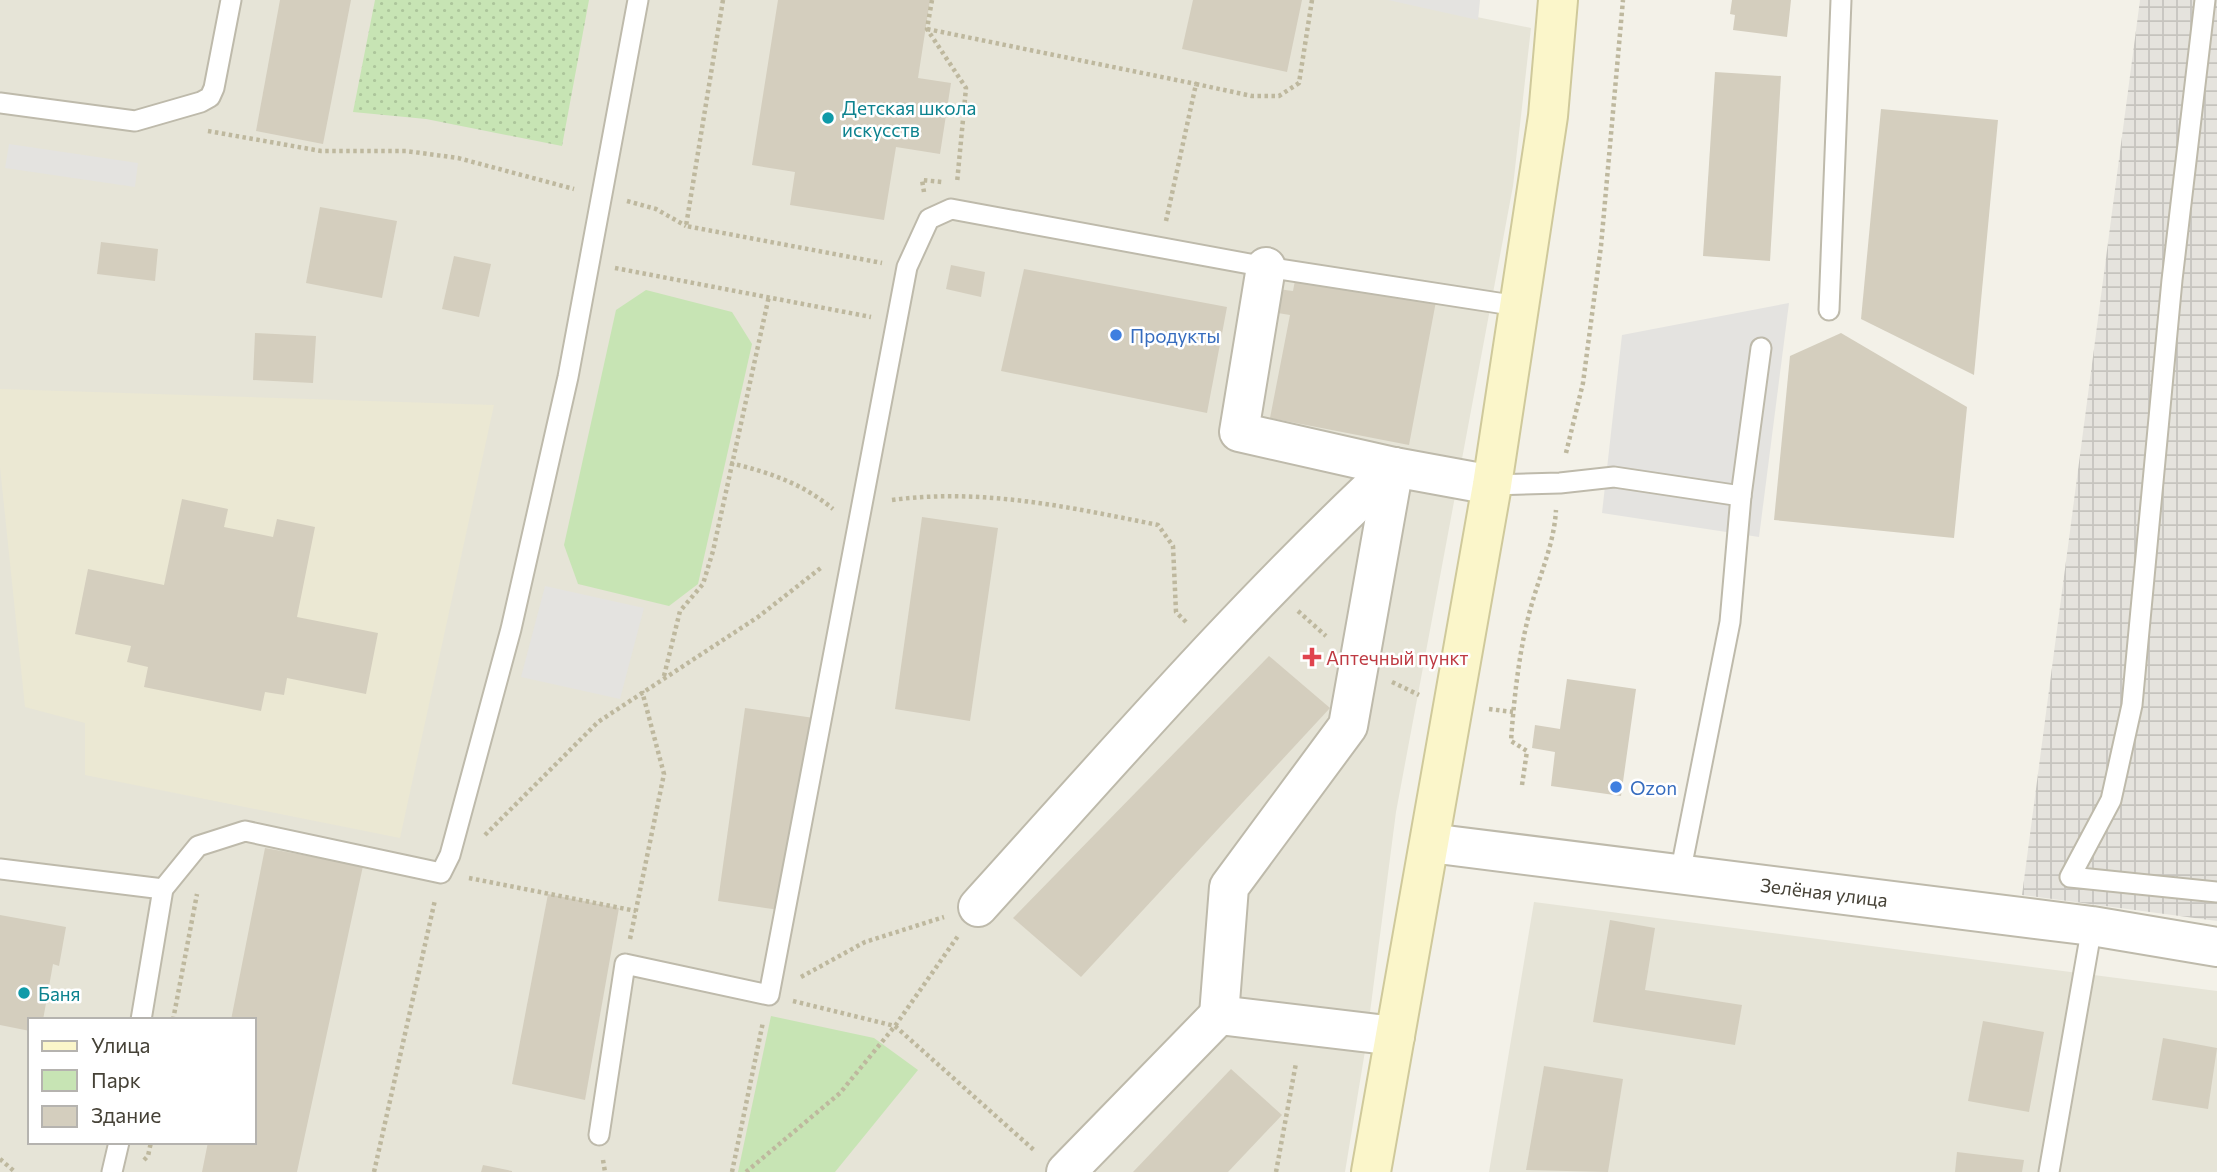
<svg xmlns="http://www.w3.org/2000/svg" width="2217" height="1172" font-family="Commissioner,sans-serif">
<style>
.residential{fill:#e6e4d7;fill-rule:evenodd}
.industrial{fill:url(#industrial-grid)}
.education{fill:#ebe8d3}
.grass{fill:url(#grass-dots)}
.park{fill:#c7e4b4}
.parking{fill:#e4e3e0}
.building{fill:#d4cebe}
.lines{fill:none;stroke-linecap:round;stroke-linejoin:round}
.service-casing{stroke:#bebaab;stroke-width:23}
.minor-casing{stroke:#bebaab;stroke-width:42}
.secondary-casing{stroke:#cfc99b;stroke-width:42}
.path{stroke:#beb89e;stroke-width:4.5;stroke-dasharray:3.5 3.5;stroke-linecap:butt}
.service{stroke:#fff;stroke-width:19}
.minor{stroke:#fff;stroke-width:38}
.secondary{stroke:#fbf6ca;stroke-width:38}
.culture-dot{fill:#0f9aa8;stroke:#fff;stroke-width:2.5}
.shop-dot{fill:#3f7fe0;stroke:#fff;stroke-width:2.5}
.health-dot{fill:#e0444e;stroke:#fff;stroke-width:2.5}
.labels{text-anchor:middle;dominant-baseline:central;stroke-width:5;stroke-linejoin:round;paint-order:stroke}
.culture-label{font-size:19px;fill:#0d838f;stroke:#fff;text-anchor:start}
.shop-label{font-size:19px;fill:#366cbe;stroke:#fff;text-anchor:start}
.health-label{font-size:19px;fill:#be3a42;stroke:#fff;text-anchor:start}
.street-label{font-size:19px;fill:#464237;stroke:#fff}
</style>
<defs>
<pattern id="industrial-grid" width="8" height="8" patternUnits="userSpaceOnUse" patternTransform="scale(1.75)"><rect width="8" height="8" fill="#e5e3dd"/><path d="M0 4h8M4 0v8" fill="none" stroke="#c6c4be"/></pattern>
<pattern id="grass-dots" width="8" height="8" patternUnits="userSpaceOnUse" patternTransform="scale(1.75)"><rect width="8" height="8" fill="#c7e4b4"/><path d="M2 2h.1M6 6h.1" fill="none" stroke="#acc59b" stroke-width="1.8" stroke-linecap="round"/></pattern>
</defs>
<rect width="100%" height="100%" fill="#f3f1e8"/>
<!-- residential -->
<g class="residential">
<path d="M0 0H1393L1531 28 1513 186 1396 812 1365 1051 1345 1172H0ZM30 1020H254V1142H30Z"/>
<polygon points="1534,902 2217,991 2217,1172 1489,1172"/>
</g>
<!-- industrial -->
<polygon class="industrial" points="2140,0 2217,0 2217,921 2022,895"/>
<!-- education -->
<polygon class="education" points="0,389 494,405 400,838 85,775 85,723 25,707 0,467"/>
<!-- grass -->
<polygon class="grass" points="375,0 589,0 562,146 426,119 353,112"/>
<!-- park -->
<g class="park">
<polygon points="646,290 732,312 752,344 698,584 669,606 578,584 564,545 616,310"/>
<polygon points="771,1016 874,1038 918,1070 835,1172 738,1172"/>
</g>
<!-- parking -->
<g class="parking">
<polygon points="1388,0 1480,0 1478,20"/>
<polygon points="9,144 138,163 135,187 5,168"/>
<polygon points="1789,303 1759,537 1602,513 1622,335"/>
<polygon points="545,586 644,608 620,699 521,677"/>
</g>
<!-- building -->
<g class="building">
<polygon points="280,0 351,0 323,144 256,131"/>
<polygon points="778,0 930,0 918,78 951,83 940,154 896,147 884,220 790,205 795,172 752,165"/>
<polygon points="1193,0 1302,0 1287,72 1182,49"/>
<polygon points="1732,0 1791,0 1787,37 1733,30 1735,15 1730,14"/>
<polygon points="1715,72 1781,76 1770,261 1703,256"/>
<polygon points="1881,109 1998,120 1974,375 1861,319"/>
<polygon points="320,207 397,221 382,298 306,283"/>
<polygon points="101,242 158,249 155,281 97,274"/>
<polygon points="454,256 491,264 479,317 442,309"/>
<polygon points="951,265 985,272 981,297 946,289"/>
<polygon points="1024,269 1227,307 1207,413 1001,371"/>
<polygon points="1296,275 1437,296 1409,445 1270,418 1290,315 1265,311 1270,288 1293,291"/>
<polygon points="255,333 316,336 313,383 253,380"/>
<polygon points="1841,333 1967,407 1954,538 1774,520 1790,356"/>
<polygon points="182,499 228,509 224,527 273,537 277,519 315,527 297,617 378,633 366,694 287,678 284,695 265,692 261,711 144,687 148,667 127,662 131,646 75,634 88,569 164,585"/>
<polygon points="922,517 998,528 970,721 895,709"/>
<polygon points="1269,656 1330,708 1081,977 1013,918"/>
<polygon points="1567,679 1636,689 1621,796 1551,786 1555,752 1532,748 1535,725 1560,729"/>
<polygon points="745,708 821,719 793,912 718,901"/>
<polygon points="265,848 363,866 297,1172 202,1172 208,1142 254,1142 254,1020 231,1020"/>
<polygon points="548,894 619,908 585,1100 512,1084"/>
<polygon points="0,915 66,927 59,966 53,964 43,1020 30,1020 30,1031 0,1025"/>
<polygon points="1610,920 1655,928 1645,990 1742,1005 1735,1045 1593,1022"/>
<polygon points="1983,1021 2044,1032 2029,1112 1968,1101"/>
<polygon points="2163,1038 2217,1048 2208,1109 2152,1100"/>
<polygon points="1544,1066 1623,1079 1608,1172 1526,1170"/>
<polygon points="1231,1069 1282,1115 1228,1172 1133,1172"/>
<polygon points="1957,1152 2024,1160 2022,1172 1955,1172"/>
<polygon points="483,1165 512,1171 512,1172 481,1172"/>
</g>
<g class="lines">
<!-- service casing -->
<g class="service-casing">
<g id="service">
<polyline points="2205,0 2172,280 2132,705 2111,800 2070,877 2217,892"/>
<polyline points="0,103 135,121 201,102 210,97 214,88 231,0"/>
<polyline points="1829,310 1841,0"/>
<polyline points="1492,485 1560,483 1614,477 1741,496"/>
<polyline points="0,869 163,889"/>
<polyline points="1680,874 1730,622 1741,496 1761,348"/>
<polyline points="141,1020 163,889 198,846 245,831 441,873 450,855 511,629 568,377 638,0"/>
<polyline points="599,1135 625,964 769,995 907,267 929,219 951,209 1266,267 1518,306"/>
<polyline points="112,1172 119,1142"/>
<polyline points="2049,1172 2092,926"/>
</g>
</g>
<!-- minor casing -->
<g class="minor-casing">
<g id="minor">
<polyline points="1266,267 1239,432 1394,467"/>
<polyline points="1430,843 2092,926 2217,947"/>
<path d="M978 907C1114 757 1246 604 1394 467"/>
<polyline points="1219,1015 1229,887 1348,726 1394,467 1492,485"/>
<polyline points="1066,1172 1219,1015 1395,1036"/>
</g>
</g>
<!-- secondary casing -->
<g class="secondary-casing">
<polyline id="secondary" points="1371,1172 1492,485 1548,116 1558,0"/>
</g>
<!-- path -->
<g class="path">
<polyline points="723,0 686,226 882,263"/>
<polyline points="932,0 927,29 966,88 957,183"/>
<polyline points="927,29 1196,84"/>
<polyline points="208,131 321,151 406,151 458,158 574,189"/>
<polyline points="924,192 922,180 942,182"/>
<polyline points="627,201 656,209 686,226"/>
<polyline points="1166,221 1196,84 1252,96 1279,96 1299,83 1312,0"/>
<polyline points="615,268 871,317"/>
<polyline points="1566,453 1583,383 1601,246 1623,0"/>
<path d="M730 463C768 472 802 483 833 509"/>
<path d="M892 500C982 488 1069 507 1158 525L1173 546 1176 612 1187 623"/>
<polyline points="1298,611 1326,636"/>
<polyline points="664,676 680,611 703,584 713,551 769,296"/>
<polyline points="1392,682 1419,695"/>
<polyline points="1489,709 1513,712"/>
<path d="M1522 785 1527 751 1511 741C1514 697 1520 642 1533 600 1542 569 1554 543 1556 510"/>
<polyline points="485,835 598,722 758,617 822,567"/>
<polyline points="469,878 636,911"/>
<polyline points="630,939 664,774 642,691"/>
<polyline points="801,977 865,942 944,917"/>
<polyline points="793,1001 895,1026 1035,1151"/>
<polyline points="173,1020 197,894"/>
<polyline points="0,1159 15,1172"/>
<polyline points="144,1160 148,1156 151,1142"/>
<polyline points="603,1160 605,1172"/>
<polyline points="374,1172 435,900"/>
<polyline points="732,1172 763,1022"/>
<polyline points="746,1172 840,1093 895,1026 958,936"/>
<polyline points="1276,1172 1296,1063"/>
</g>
<!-- service -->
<use href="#service" class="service"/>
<!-- minor -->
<use href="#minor" class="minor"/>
<!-- secondary -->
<use href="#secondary" class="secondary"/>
</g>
<!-- markers -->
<g class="culture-dot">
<circle cx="828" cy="118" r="7"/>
<circle cx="24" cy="993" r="7"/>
</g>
<g class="shop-dot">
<circle cx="1116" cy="335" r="7"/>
<circle cx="1616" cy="787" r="7"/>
</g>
<path class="health-dot" d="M1308.5 646.5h7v7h7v7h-7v7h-7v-7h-7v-7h7z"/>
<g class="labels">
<!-- culture labels -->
<g class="culture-label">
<text x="842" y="107">Детская школа<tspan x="842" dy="22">искусств</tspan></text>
<text x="38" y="993">Баня</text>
</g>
<!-- shop labels -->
<g class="shop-label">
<text x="1130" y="335">Продукты</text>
<text x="1630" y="787">Ozon</text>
</g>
<!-- health labels -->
<g class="health-label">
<text x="1326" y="657">Аптечный пункт</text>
</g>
<!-- street labels -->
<g class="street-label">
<text transform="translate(1824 892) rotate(7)">Зелёная улица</text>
</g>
</g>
<!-- legend -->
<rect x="28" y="1018" width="228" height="126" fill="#ffffff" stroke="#b5b3af" stroke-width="2"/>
<rect x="42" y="1041" width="35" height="10" fill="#fbf6ca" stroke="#b5b3af" stroke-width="2"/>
<text x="91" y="1053" font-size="21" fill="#464237">Улица</text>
<rect x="42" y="1070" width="35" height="21" fill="#c7e4b4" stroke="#b5b3af" stroke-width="2"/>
<text x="91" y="1088" font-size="21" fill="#464237">Парк</text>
<rect x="42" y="1106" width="35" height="21" fill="#d4cebe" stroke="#b5b3af" stroke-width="2"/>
<text x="91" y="1123" font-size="21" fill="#464237">Здание</text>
</svg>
